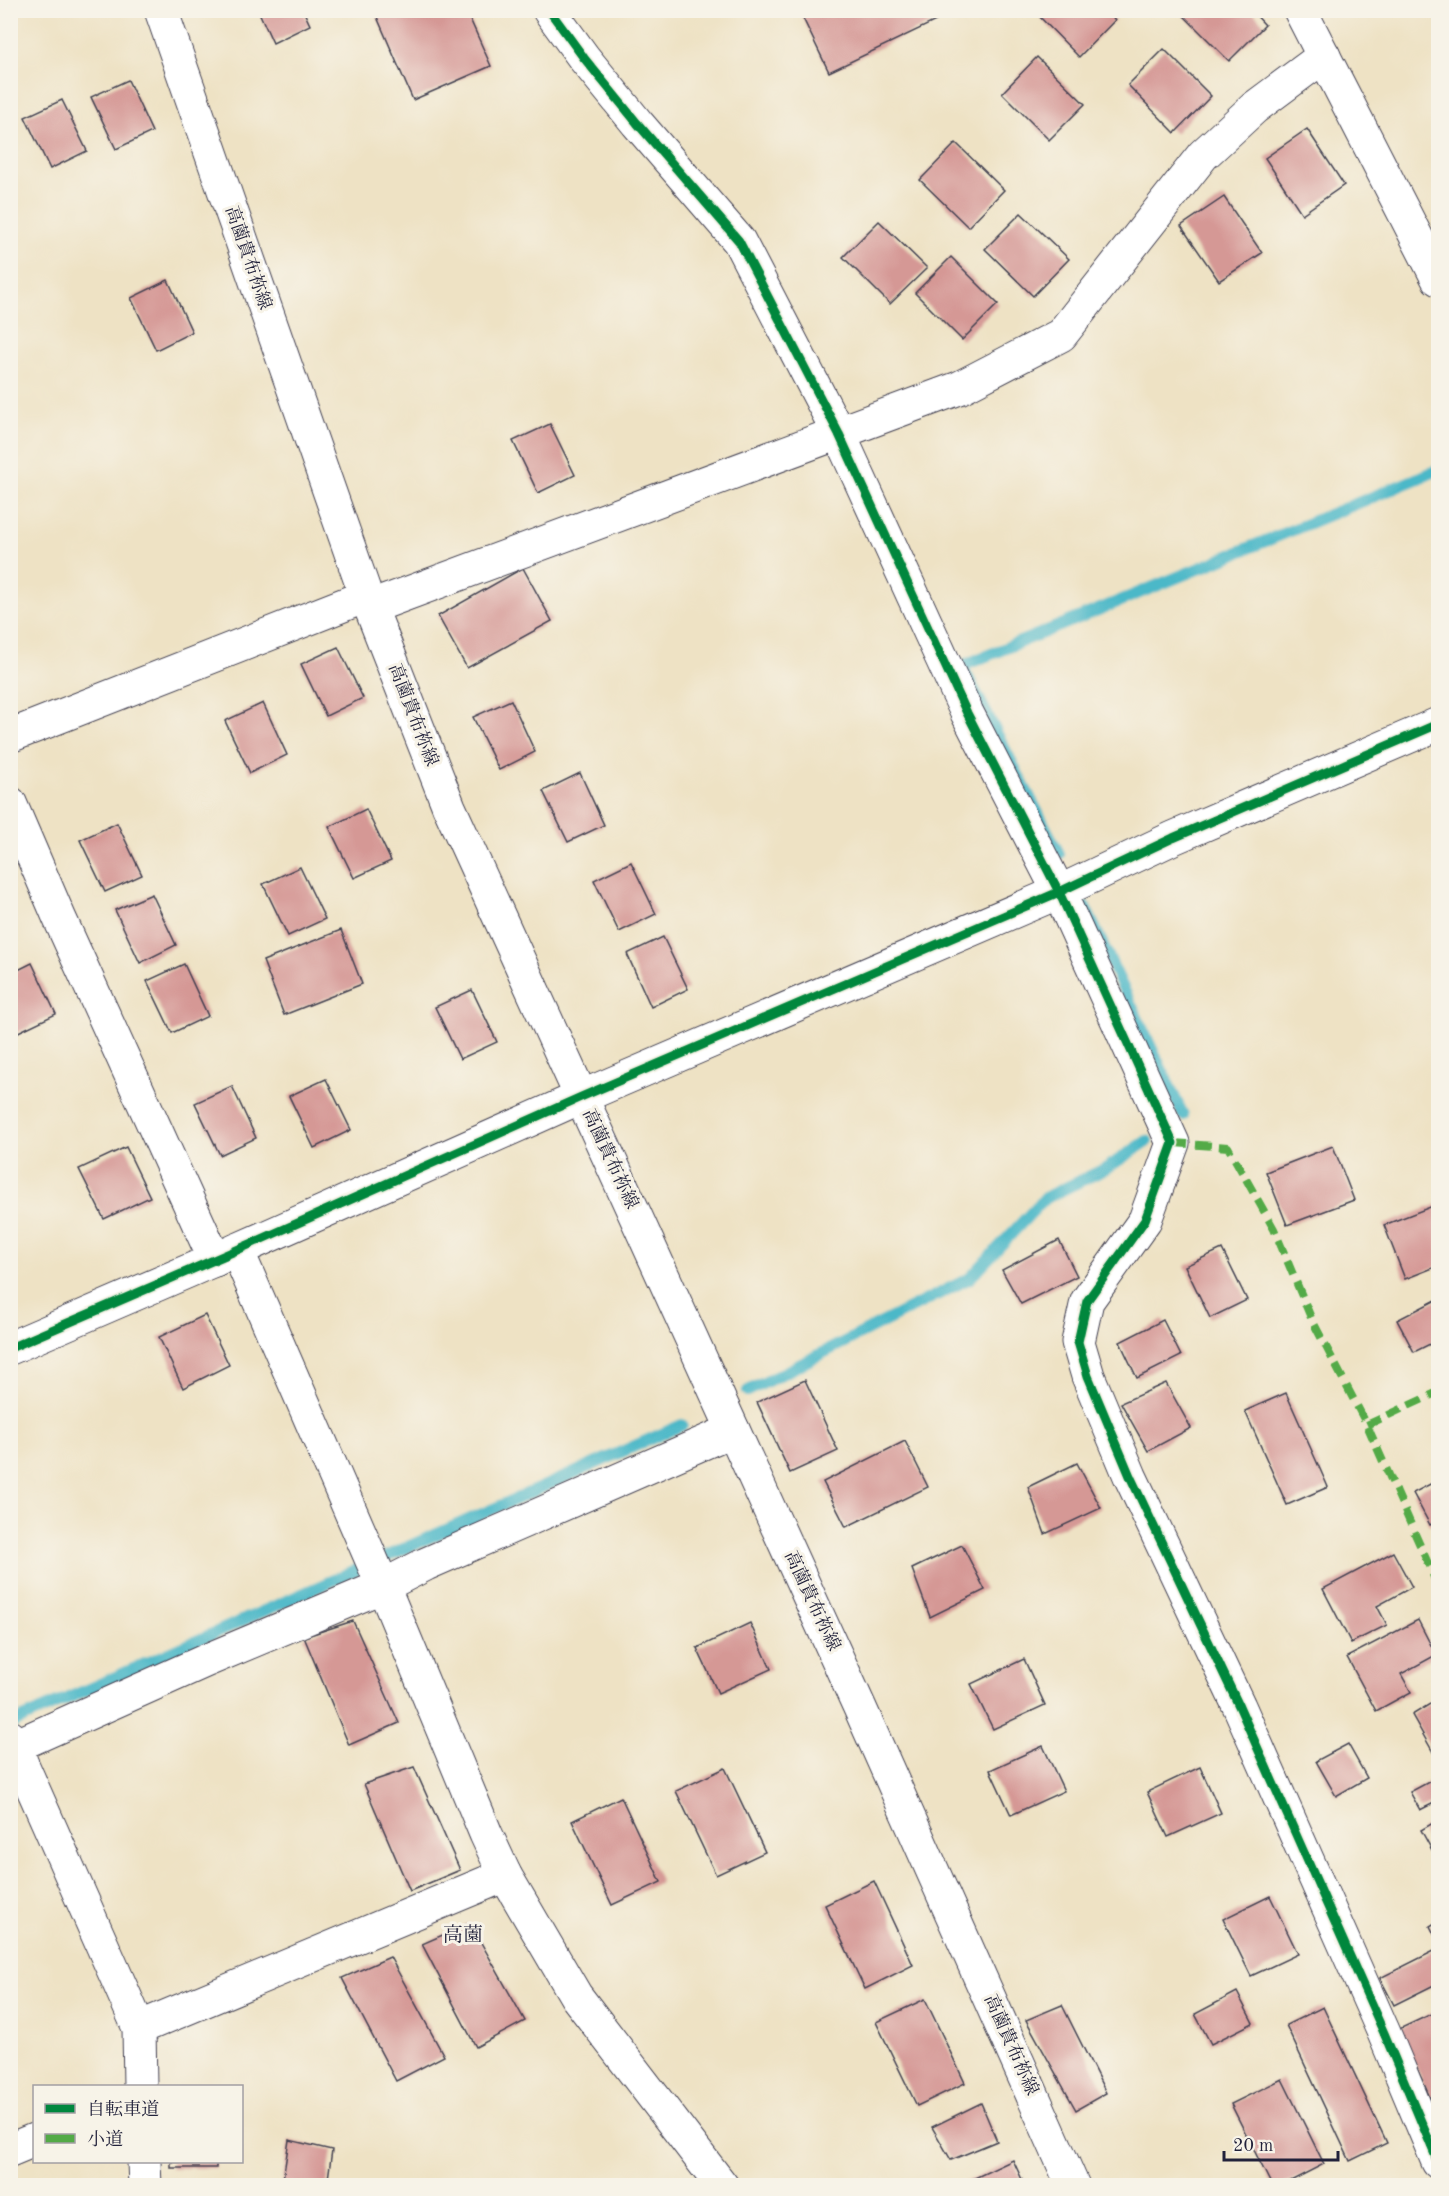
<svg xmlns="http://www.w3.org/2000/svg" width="1449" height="2196" font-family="'Old Standard TT','Noto Serif JP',serif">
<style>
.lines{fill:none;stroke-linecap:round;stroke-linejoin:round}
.stream{stroke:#4cb8c8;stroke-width:12}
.building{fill:#d59895}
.minor-casing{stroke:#413f50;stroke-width:35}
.tertiary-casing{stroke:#413f50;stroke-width:35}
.secondary-casing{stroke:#413f50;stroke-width:35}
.minor{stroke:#fff;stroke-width:33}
.tertiary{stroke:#fff;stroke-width:33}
.secondary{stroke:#fff;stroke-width:33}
.quiet{stroke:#53aa46;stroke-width:8;stroke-dasharray:15 8;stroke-linecap:butt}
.cycleway-casing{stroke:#f7f3e8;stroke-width:13}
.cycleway{stroke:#00873e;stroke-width:9}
.labels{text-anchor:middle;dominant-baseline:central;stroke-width:6;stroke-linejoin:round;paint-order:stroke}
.street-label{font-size:18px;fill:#22223b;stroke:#f7f3e8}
.neighbourhood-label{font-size:20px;fill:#22223b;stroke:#f7f3e8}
</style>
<rect width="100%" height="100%" fill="#f7f3e8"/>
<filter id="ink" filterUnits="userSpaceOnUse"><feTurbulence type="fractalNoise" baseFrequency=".0167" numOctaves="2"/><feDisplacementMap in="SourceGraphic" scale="12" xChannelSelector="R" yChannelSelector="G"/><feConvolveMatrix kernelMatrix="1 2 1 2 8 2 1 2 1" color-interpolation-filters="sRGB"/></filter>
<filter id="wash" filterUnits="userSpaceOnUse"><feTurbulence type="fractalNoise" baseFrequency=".008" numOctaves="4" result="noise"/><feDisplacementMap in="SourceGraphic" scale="24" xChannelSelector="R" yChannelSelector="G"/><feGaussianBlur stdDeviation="1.35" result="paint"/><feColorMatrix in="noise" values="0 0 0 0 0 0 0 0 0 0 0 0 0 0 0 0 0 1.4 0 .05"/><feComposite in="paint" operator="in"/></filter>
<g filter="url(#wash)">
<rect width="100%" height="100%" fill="#eee2c4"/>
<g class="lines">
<!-- stream -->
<g class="stream">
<polyline points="1059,854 962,666 1438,470"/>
<polyline points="1085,907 1183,1115"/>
<polyline points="748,1391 970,1278 1045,1198 1107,1168 1147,1141"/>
<polyline points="10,1724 682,1425"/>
</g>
</g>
<g id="blocks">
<!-- building -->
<g class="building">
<polygon points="258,10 303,10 310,25 273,43"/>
<polygon points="374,10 466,10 491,66 413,100"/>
<polygon points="799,10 936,10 940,19 829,72"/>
<polygon points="1033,10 1106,10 1115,20 1079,57"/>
<polygon points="1185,10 1251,10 1265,25 1229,61 1182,14"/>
<polygon points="1164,49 1211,96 1175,133 1128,85"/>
<polygon points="1037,57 1085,104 1049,140 1002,93"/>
<polygon points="128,80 152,132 116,149 91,97"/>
<polygon points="62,100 87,151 50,169 25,117"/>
<polygon points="1307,129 1344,185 1302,214 1265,158"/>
<polygon points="956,143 1004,190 968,227 920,180"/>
<polygon points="1224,197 1262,253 1219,281 1181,226"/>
<polygon points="1021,213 1069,259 1033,296 985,249"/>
<polygon points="879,221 927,268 890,304 843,257"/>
<polygon points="951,257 998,304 962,340 915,293"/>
<polygon points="168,280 192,332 156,350 131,298"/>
<polygon points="550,424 575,475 538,493 513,441"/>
<polygon points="523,568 552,621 467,668 438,616"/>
<polygon points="338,647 363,698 326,716 301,664"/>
<polygon points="511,700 535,752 499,770 473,717"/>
<polygon points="263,703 287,755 250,773 225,721"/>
<polygon points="580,773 604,825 568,842 543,791"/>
<polygon points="366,809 391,861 354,878 329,827"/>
<polygon points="117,823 142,875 105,892 80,840"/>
<polygon points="631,862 656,914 619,932 594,880"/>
<polygon points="300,867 325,919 288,936 263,884"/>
<polygon points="152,894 176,945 140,963 115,910"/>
<polygon points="341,930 362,984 284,1015 263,961"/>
<polygon points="663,937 688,989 651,1007 627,954"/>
<polygon points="32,963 56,1014 10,1036 10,974"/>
<polygon points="184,964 208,1016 172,1033 147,981"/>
<polygon points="472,990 497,1042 460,1059 435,1007"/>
<polygon points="326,1079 351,1130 314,1148 289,1096"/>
<polygon points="232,1086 256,1138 220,1155 195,1103"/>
<polygon points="1333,1146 1354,1200 1287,1225 1266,1172"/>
<polygon points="126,1147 150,1197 104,1219 79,1169"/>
<polygon points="1438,1204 1438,1266 1405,1279 1384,1225"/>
<polygon points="1059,1240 1077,1276 1021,1304 1002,1270"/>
<polygon points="1222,1249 1247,1300 1210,1318 1185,1266"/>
<polygon points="1438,1299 1438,1340 1414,1352 1397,1320"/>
<polygon points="205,1315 229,1365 183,1388 159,1337"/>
<polygon points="1163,1320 1181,1356 1137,1378 1120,1342"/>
<polygon points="805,1380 838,1451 790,1473 757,1402"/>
<polygon points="1166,1383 1191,1428 1148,1451 1121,1403"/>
<polygon points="1286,1393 1328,1487 1287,1505 1245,1411"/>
<polygon points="905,1441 928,1487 846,1527 823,1482"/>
<polygon points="1077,1463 1101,1508 1045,1534 1028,1487"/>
<polygon points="1438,1480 1438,1521 1430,1525 1413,1493"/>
<polygon points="962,1545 985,1590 930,1617 912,1569"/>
<polygon points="1393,1552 1412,1587 1377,1606 1387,1625 1351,1643 1323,1589"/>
<polygon points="1418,1620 1436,1655 1401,1674 1411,1692 1376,1711 1347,1657"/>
<polygon points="353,1621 399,1723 349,1745 304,1637"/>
<polygon points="750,1623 771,1669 718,1693 697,1648"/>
<polygon points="1024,1659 1045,1705 993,1729 971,1684"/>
<polygon points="1438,1699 1438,1761 1412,1715"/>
<polygon points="1348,1744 1367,1778 1336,1796 1316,1761"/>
<polygon points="1043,1746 1064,1791 1011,1815 990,1770"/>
<polygon points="414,1767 460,1870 410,1891 364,1784"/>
<polygon points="1200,1767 1221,1813 1168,1837 1147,1792"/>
<polygon points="725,1768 765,1852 716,1875 676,1791"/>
<polygon points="1438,1777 1438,1801 1420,1810 1410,1792"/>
<polygon points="621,1797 661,1882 612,1905 572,1821"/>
<polygon points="1438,1820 1438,1861 1421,1830"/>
<polygon points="874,1881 913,1965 865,1989 825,1905"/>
<polygon points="1270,1896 1298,1954 1251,1976 1223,1919"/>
<polygon points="1438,1921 1438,1942 1430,1926"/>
<polygon points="470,1923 525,2021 476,2047 422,1944"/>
<polygon points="1438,1949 1438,1983 1394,2005 1380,1978"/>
<polygon points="390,1957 444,2056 396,2081 342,1978"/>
<polygon points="1237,1992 1253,2023 1211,2044 1195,2014"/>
<polygon points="925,1999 965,2083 917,2106 876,2022"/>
<polygon points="1062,2005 1106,2093 1076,2110 1026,2020"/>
<polygon points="1323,2007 1387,2143 1350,2161 1286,2025"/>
<polygon points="1438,2011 1438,2115 1399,2029"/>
<polygon points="1282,2079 1324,2164 1281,2186 1272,2186 1231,2104"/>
<polygon points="981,2103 997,2141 951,2160 932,2127"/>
<polygon points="289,2140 332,2150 327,2186 282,2186"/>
<polygon points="1013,2160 1025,2186 966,2186 964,2183"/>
<rect x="171" y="2162" width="45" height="6"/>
</g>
</g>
</g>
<g filter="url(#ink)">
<use href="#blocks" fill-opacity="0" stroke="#413f50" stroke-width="1.5"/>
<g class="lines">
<!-- minor casing -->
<g class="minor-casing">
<g id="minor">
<polyline points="549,10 584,58 637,123 739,241 839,434 967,713 1059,892 1173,1143 1145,1220 1087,1301 1078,1342 1088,1376 1130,1476 1239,1706 1384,2033 1438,2162"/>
<polyline points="1300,10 1438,279"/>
<polyline points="371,607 959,388 1061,335 1203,155 1254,108 1324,56"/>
<polyline points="10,736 366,596"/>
<polyline points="10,803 59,917 215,1260"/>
<polyline points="581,1097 1059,892 1173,838 1438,724"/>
<polyline points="237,1250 383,1586 486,1834 505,1875 576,1996 722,2186"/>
<polyline points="10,1737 139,2028 140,2086"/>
<polyline points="15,1746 205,1661 383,1586 426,1564 733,1430"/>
<polyline points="139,2028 505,1875"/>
<polyline points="10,2150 34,2140"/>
<polyline points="144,2162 145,2186"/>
</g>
</g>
<!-- tertiary casing -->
<g class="tertiary-casing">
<polyline id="tertiary" points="10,1348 237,1250 581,1097"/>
</g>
<!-- secondary casing -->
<g class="secondary-casing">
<polyline id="secondary" points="161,10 366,596 449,807 860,1708 1073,2186"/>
</g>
<!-- minor -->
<use href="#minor" class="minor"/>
<!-- tertiary -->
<use href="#tertiary" class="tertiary"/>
<!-- secondary -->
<use href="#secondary" class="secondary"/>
<!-- quiet -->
<g class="quiet">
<polyline points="1173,1143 1228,1147 1274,1229 1312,1320 1367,1425 1438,1586"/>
<polyline points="1367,1425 1438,1392"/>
</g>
<!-- cycleway casing -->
<g class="cycleway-casing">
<g id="cycleway">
<polyline points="549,10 584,58 637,123 739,241 839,434 967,713 1059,892 1173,1143 1145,1220 1087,1301 1078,1342 1088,1376 1130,1476 1239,1706 1384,2033 1438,2162"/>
<polyline points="10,1348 237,1250 581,1097 1059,892 1173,838 1438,724"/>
</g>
</g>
<!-- cycleway -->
<use href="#cycleway" class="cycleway"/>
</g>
</g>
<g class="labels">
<!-- street labels -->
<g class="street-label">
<text transform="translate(248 258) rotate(71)">高薗貴布祢線</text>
<text transform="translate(413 715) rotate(69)">高薗貴布祢線</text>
<text transform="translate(610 1159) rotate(65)">高薗貴布祢線</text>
<text transform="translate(812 1601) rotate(65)">高薗貴布祢線</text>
<text transform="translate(1011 2045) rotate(66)">高薗貴布祢線</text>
</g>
<!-- neighbourhood labels -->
<g class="neighbourhood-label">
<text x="463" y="1936">高薗</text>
</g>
</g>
<!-- margin -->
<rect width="1449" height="2196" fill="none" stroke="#f7f3e8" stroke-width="36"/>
<!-- legend -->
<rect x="33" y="2085" width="210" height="78" fill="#f7f3e8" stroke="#a29fa3" stroke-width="1.5"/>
<rect x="45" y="2104" width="30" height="9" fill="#00873e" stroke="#a29fa3" stroke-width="1.5"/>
<text x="87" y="2115" font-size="18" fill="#22223b">自転車道</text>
<rect x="45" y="2134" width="30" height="9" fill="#53aa46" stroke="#a29fa3" stroke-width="1.5"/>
<text x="87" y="2145" font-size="18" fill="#22223b">小道</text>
<!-- scale -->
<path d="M1224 2151v9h114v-9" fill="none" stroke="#22223b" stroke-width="3"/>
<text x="1233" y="2151" font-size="18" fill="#22223b" stroke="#f7f3e8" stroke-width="4.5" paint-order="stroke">20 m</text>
</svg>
